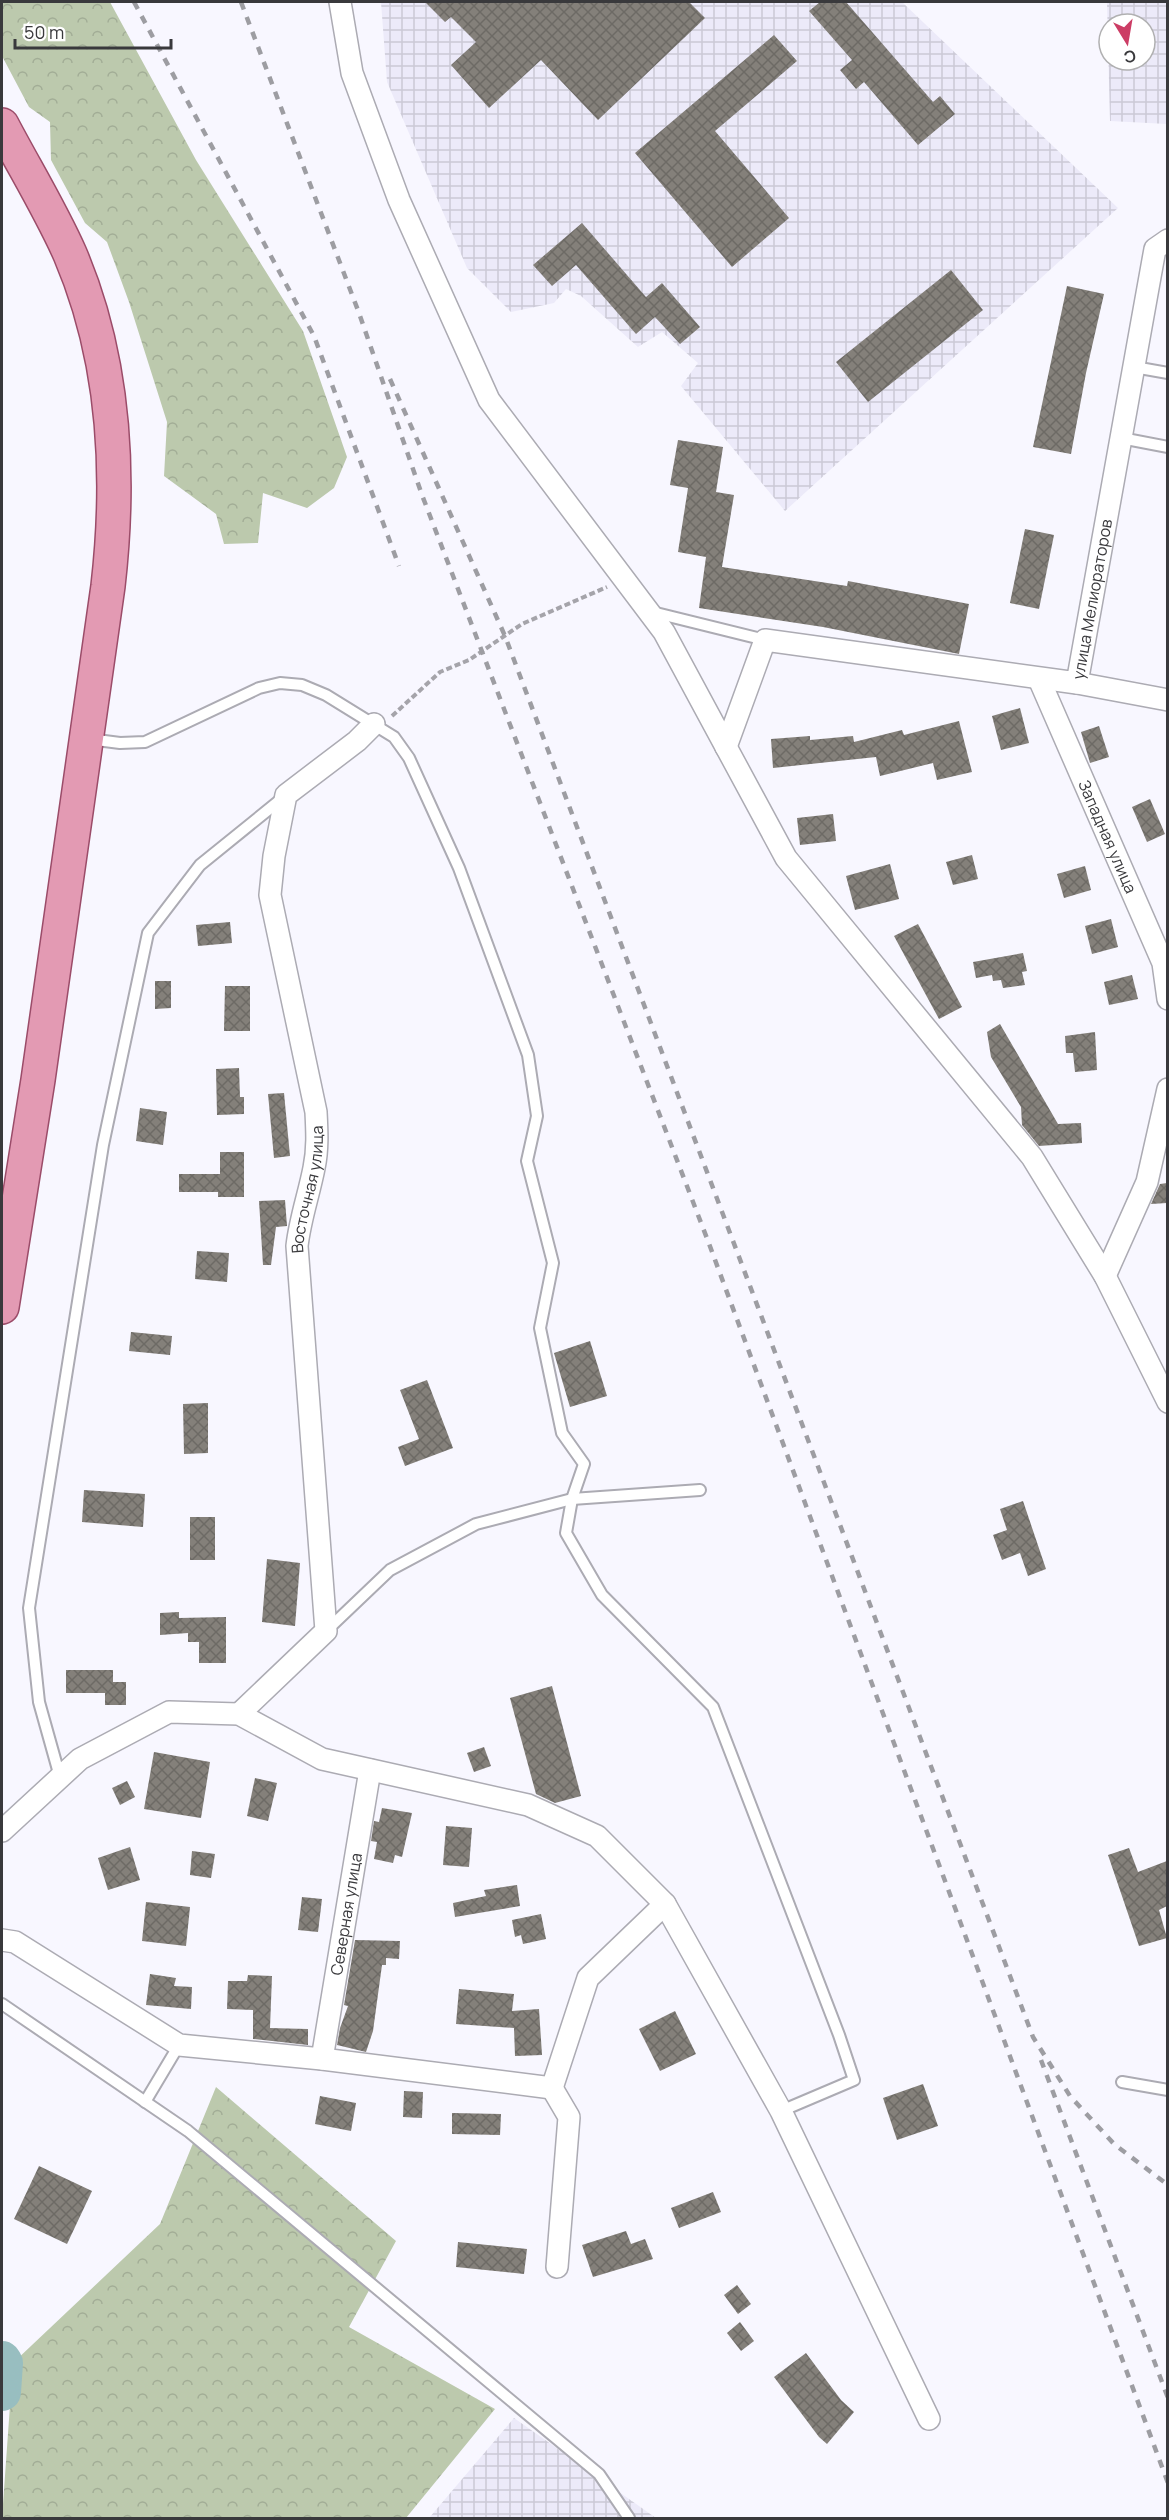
<svg xmlns="http://www.w3.org/2000/svg" width="1169" height="2520" font-family="Manrope,sans-serif">
<style>
.industrial{fill:url(#industrial-grid);fill-rule:evenodd}
.forest{fill:url(#forest-crowns)}
.lines{fill:none;stroke-linecap:round;stroke-linejoin:round}
.river{stroke:#98bec0;stroke-width:38}
.building{fill:url(#building-cross-hatch)}
.service-casing{stroke:#acabb3;stroke-width:14}
.minor-casing{stroke:#acabb3;stroke-width:24}
.primary-casing{stroke:#9b4c69;stroke-width:36}
.path{stroke:#a5a4aa;stroke-width:4;stroke-dasharray:6 3;stroke-linecap:butt}
.service{stroke:#fff;stroke-width:10}
.minor{stroke:#fff;stroke-width:21}
.primary{stroke:#e39ab3;stroke-width:33}
.rail{stroke:#9d9da2;stroke-width:4.5;stroke-dasharray:8 8;stroke-linecap:butt}
.labels{text-anchor:middle;dominant-baseline:central;stroke-width:6;stroke-linejoin:round;paint-order:stroke}
.street-label{font-size:16px;fill:#39393c;stroke:#fff}
</style>
<defs>
<pattern id="industrial-grid" width="8" height="8" patternUnits="userSpaceOnUse" patternTransform="scale(1.5)"><rect width="8" height="8" fill="#eceaf9"/><path d="M0 4h8M4 0v8" fill="none" stroke="#cbc9d6"/></pattern>
<pattern id="forest-crowns" width="20" height="18" patternUnits="userSpaceOnUse" patternTransform="scale(1.5)"><rect width="20" height="18" fill="#bcc9ad"/><path d="M2 6a3 3 0 1 1 6 0M12 15a3 3 0 1 1 6 0" fill="none" stroke="#a2ad96"/></pattern>
<pattern id="building-cross-hatch" width="8" height="8" patternUnits="userSpaceOnUse" patternTransform="scale(1.5)"><rect width="8" height="8" fill="#84807a"/><path d="M0 0l8 8M0 8l8-8" fill="none" stroke="#6d6a65"/></pattern>
</defs>
<rect width="100%" height="100%" fill="#f8f7ff"/>
<!-- industrial -->
<g class="industrial">
<polygon points="381,2 902,2 1118,208 785,511 681,386 698,363 662,332 638,347 581,296 566,289 554,303 511,312 467,268 387,82"/>
<path d="M1107 2H1167V124L1110 121ZM1109 24H1145V60H1109Z"/>
<polygon points="514,2418 656,2518 429,2518"/>
</g>
<!-- forest -->
<g class="forest">
<polygon points="2,2 110,2 196,160 303,331 347,457 334,488 307,508 263,493 258,543 224,544 216,514 164,476 167,422 129,302 107,242 85,223 51,160 50,122 29,107 2,56"/>
<polygon points="216,2087 396,2241 349,2327 495,2409 406,2518 2,2518 13,2363 160,2224"/>
</g>
<g class="lines">
<!-- river -->
<polyline class="river" points="2,2360 4,2363 2,2392"/>
</g>
<!-- building -->
<g class="building">
<polygon points="425,2 689,2 705,18 598,120 541,60 489,108 451,65 476,42 451,17 445,22"/>
<polygon points="820,2 846,2 933,102 940,96 955,114 918,145 864,82 856,89 840,70 852,60 809,11"/>
<polygon points="774,35 797,61 715,131 789,218 732,267 635,153"/>
<polygon points="582,223 646,297 662,283 700,327 680,344 655,317 636,334 576,265 552,286 533,265"/>
<polygon points="951,270 983,310 868,402 836,362"/>
<polygon points="1067,286 1104,294 1086,373 1071,454 1033,447"/>
<polygon points="678,440 723,447 716,492 734,495 722,567 847,586 848,581 969,604 959,654 823,627 699,608 706,557 678,552 688,488 670,485"/>
<polygon points="1025,529 1054,535 1039,609 1010,603"/>
<polygon points="1020,708 1029,743 1001,750 992,716"/>
<polygon points="959,721 972,772 937,780 933,763 880,776 876,757 773,768 771,739 810,736 810,740 853,736 854,742 902,730 904,735"/>
<polygon points="1099,726 1109,757 1090,763 1081,732"/>
<polygon points="1150,799 1165,834 1147,842 1132,807"/>
<polygon points="833,814 836,841 800,845 797,818"/>
<polygon points="972,855 978,879 953,885 946,862"/>
<polygon points="890,864 899,899 855,910 846,876"/>
<polygon points="1085,866 1091,890 1064,898 1057,874"/>
<polygon points="1111,919 1118,947 1092,954 1085,926"/>
<polygon points="230,922 232,943 198,946 196,925"/>
<polygon points="918,924 962,1007 939,1019 894,936"/>
<polygon points="1023,953 1027,971 1022,972 1025,985 1003,988 1001,980 993,981 992,975 976,978 973,962"/>
<polygon points="1132,975 1138,999 1109,1005 1104,982"/>
<polygon points="155,981 171,981 171,1008 155,1009"/>
<polygon points="225,986 250,986 250,1031 224,1031"/>
<polygon points="1000,1024 1058,1124 1081,1123 1082,1143 1039,1146 1022,1125 1021,1107 991,1057 987,1032"/>
<polygon points="1095,1032 1097,1070 1075,1072 1073,1053 1066,1053 1065,1036"/>
<polygon points="239,1068 240,1097 244,1097 244,1114 217,1115 216,1069"/>
<polygon points="284,1093 290,1156 274,1158 268,1094"/>
<polygon points="140,1108 167,1112 163,1145 136,1141"/>
<polygon points="220,1152 244,1152 244,1197 218,1197 218,1192 179,1192 179,1174 220,1174"/>
<polygon points="1167,1183 1167,1203 1151,1204 1160,1184"/>
<polygon points="285,1200 287,1226 276,1227 271,1265 263,1265 259,1201"/>
<polygon points="197,1251 229,1253 227,1282 195,1279"/>
<polygon points="131,1332 172,1336 170,1355 129,1351"/>
<polygon points="590,1341 607,1396 570,1407 554,1353"/>
<polygon points="427,1380 453,1448 405,1466 398,1447 419,1439 400,1390"/>
<polygon points="208,1403 208,1453 184,1454 183,1404"/>
<polygon points="84,1490 145,1494 143,1527 82,1522"/>
<polygon points="1023,1501 1046,1569 1028,1576 1020,1553 1002,1560 993,1535 1007,1530 1000,1509"/>
<rect x="190" y="1517" width="25" height="43"/>
<polygon points="267,1559 300,1563 295,1626 262,1622"/>
<polygon points="179,1612 179,1618 226,1617 226,1663 199,1663 199,1642 188,1642 188,1633 160,1635 160,1613"/>
<polygon points="66,1670 113,1670 113,1682 126,1682 126,1705 105,1705 105,1693 66,1693"/>
<polygon points="552,1686 581,1796 555,1803 536,1794 510,1698"/>
<polygon points="484,1747 491,1766 474,1772 467,1753"/>
<polygon points="154,1752 210,1762 201,1818 144,1809"/>
<polygon points="255,1778 277,1783 268,1821 247,1816"/>
<polygon points="127,1781 135,1797 120,1805 112,1788"/>
<polygon points="382,1808 412,1813 402,1857 395,1855 393,1863 374,1859 377,1842 371,1841 374,1821 379,1822"/>
<polygon points="446,1826 472,1828 469,1867 443,1865"/>
<polygon points="130,1847 140,1880 108,1890 98,1858"/>
<polygon points="1129,1848 1138,1872 1167,1861 1167,1906 1159,1910 1167,1938 1139,1946 1108,1855"/>
<polygon points="192,1851 215,1854 211,1878 190,1875"/>
<polygon points="517,1885 520,1906 455,1917 453,1903 486,1896 484,1890"/>
<polygon points="302,1897 322,1899 318,1932 298,1930"/>
<polygon points="146,1902 190,1907 186,1946 142,1941"/>
<polygon points="541,1914 546,1939 523,1944 521,1935 515,1937 512,1920"/>
<polygon points="355,1940 400,1941 399,1959 386,1958 386,1965 382,1965 373,2031 366,2052 337,2045 340,2028 348,2006 344,2005"/>
<polygon points="150,1974 176,1978 174,1986 192,1987 191,2009 146,2005"/>
<polygon points="248,1975 272,1976 270,2028 308,2029 308,2045 253,2039 253,2010 227,2009 228,1981 247,1981"/>
<polygon points="459,1989 514,1994 512,2011 539,2009 542,2055 515,2056 514,2028 456,2024"/>
<polygon points="675,2011 696,2054 660,2071 639,2029"/>
<polygon points="923,2084 938,2126 897,2140 883,2098"/>
<polygon points="404,2091 423,2092 422,2118 403,2117"/>
<polygon points="320,2096 356,2103 351,2131 315,2124"/>
<polygon points="452,2113 501,2114 500,2135 452,2134"/>
<polygon points="39,2166 92,2191 67,2244 14,2219"/>
<polygon points="713,2192 721,2212 679,2228 671,2208"/>
<polygon points="626,2231 631,2244 645,2239 653,2259 593,2277 582,2245"/>
<polygon points="458,2242 527,2249 524,2274 456,2267"/>
<polygon points="737,2285 751,2304 738,2314 724,2295"/>
<polygon points="740,2322 754,2341 741,2351 727,2333"/>
<polygon points="806,2353 841,2400 854,2412 827,2444 819,2437 774,2377"/>
</g>
<g class="lines">
<!-- service casing -->
<g class="service-casing">
<g id="service">
<polyline points="1134,367 1168,373"/>
<polyline points="1121,438 1168,447"/>
<polyline points="652,612 765,640"/>
<polyline points="89,739 120,743 145,742 259,688 280,683 302,685 326,695 394,737 409,758 459,868 528,1055 537,1116 527,1161 553,1263 540,1328 562,1433 584,1464 572,1499 566,1533 602,1595 713,1707 839,2035 854,2080 781,2111"/>
<polyline points="326,1631 390,1570 476,1524 572,1499 700,1490"/>
<polyline points="60,1777 39,1702 29,1608 103,1145 148,933 200,865 284,797"/>
<polyline points="2,2004 188,2131 599,2474 629,2518"/>
<polyline points="1122,2082 1168,2090"/>
<polyline points="145,2102 179,2045"/>
</g>
</g>
<!-- minor casing -->
<g class="minor-casing">
<g id="minor">
<polyline points="340,2 352,73 399,200 489,400 664,632 786,858 1032,1157 1105,1276 1168,1402"/>
<path id="s1" d="M1039 679 1163 963 1168 999"/>
<polyline points="1077,683 1168,700"/>
<path id="s2" d="M726 747 765 640 1077 683 1155 249 1168 240"/>
<polyline points="1105,1276 1147,1182 1168,1089"/>
<path id="s3" d="M239 1714 326 1631 297 1246C300 1219 309 1194 314 1168 318 1149 317 1131 316 1112L270 895 274 856 286 795 357 741 374 724"/>
<polyline points="2,1831 80,1759 169,1712 239,1714 322,1759 528,1805 597,1836 665,1904 781,2111 929,2419"/>
<polyline points="2,1940 15,1942 179,2045 322,2059 552,2088 588,1978 665,1904"/>
<path id="s4" d="M322 2059 370 1770"/>
<polyline points="552,2088 569,2117 557,2267"/>
</g>
</g>
<!-- primary casing -->
<g class="primary-casing">
<path id="primary" d="M2 125C24 167 51 211 70 254 115 359 121 473 108 586L38 1080 2 1307"/>
</g>
<!-- path -->
<polyline class="path" points="392,716 440,672 469,660 522,624 607,587"/>
<!-- service -->
<use href="#service" class="service"/>
<!-- minor -->
<use href="#minor" class="minor"/>
<!-- primary -->
<use href="#primary" class="primary"/>
<!-- rail -->
<g class="rail">
<polyline points="134,2 314,336 399,566"/>
<polyline points="241,2 359,313 422,495 708,1241 1168,2483"/>
<polyline points="390,379 505,636 1033,2037 1070,2096 1114,2144 1168,2185"/>
<polyline points="1041,2060 1168,2398"/>
</g>
</g>
<g class="labels">
<!-- street labels -->
<g class="street-label">
<text stroke="none"><textPath href="#s2" startOffset="514">улица Мелиораторов</textPath></text>
<text stroke="none"><textPath href="#s1" startOffset="172">Западная улица</textPath></text>
<text stroke="none"><textPath href="#s3" startOffset="564">Восточная улица</textPath></text>
<text stroke="none"><textPath href="#s4" startOffset="147">Северная улица</textPath></text>
</g>
</g>
<!-- border -->
<rect width="1169" height="2520" fill="none" stroke="#39393c" stroke-width="6"/>
<!-- north arrow -->
<g transform="translate(1127 42) rotate(169)"><circle r="28" fill="#ffffff" stroke="#b0b0b1" stroke-width="1.5"/>
<path d="M0-4.5L10 22L0 15L-10 22Z" fill="#cc3d65"/>
<text y="-9" font-size="16" font-weight="bold" text-anchor="middle" fill="#39393c">С</text>
</g>
<!-- scale -->
<path d="M15 39v9h156v-9" fill="none" stroke="#39393c" stroke-width="3"/>
<text x="24" y="39" font-size="18" fill="#39393c" stroke="#ffffff" stroke-width="4.5" paint-order="stroke">50 m</text>
</svg>
